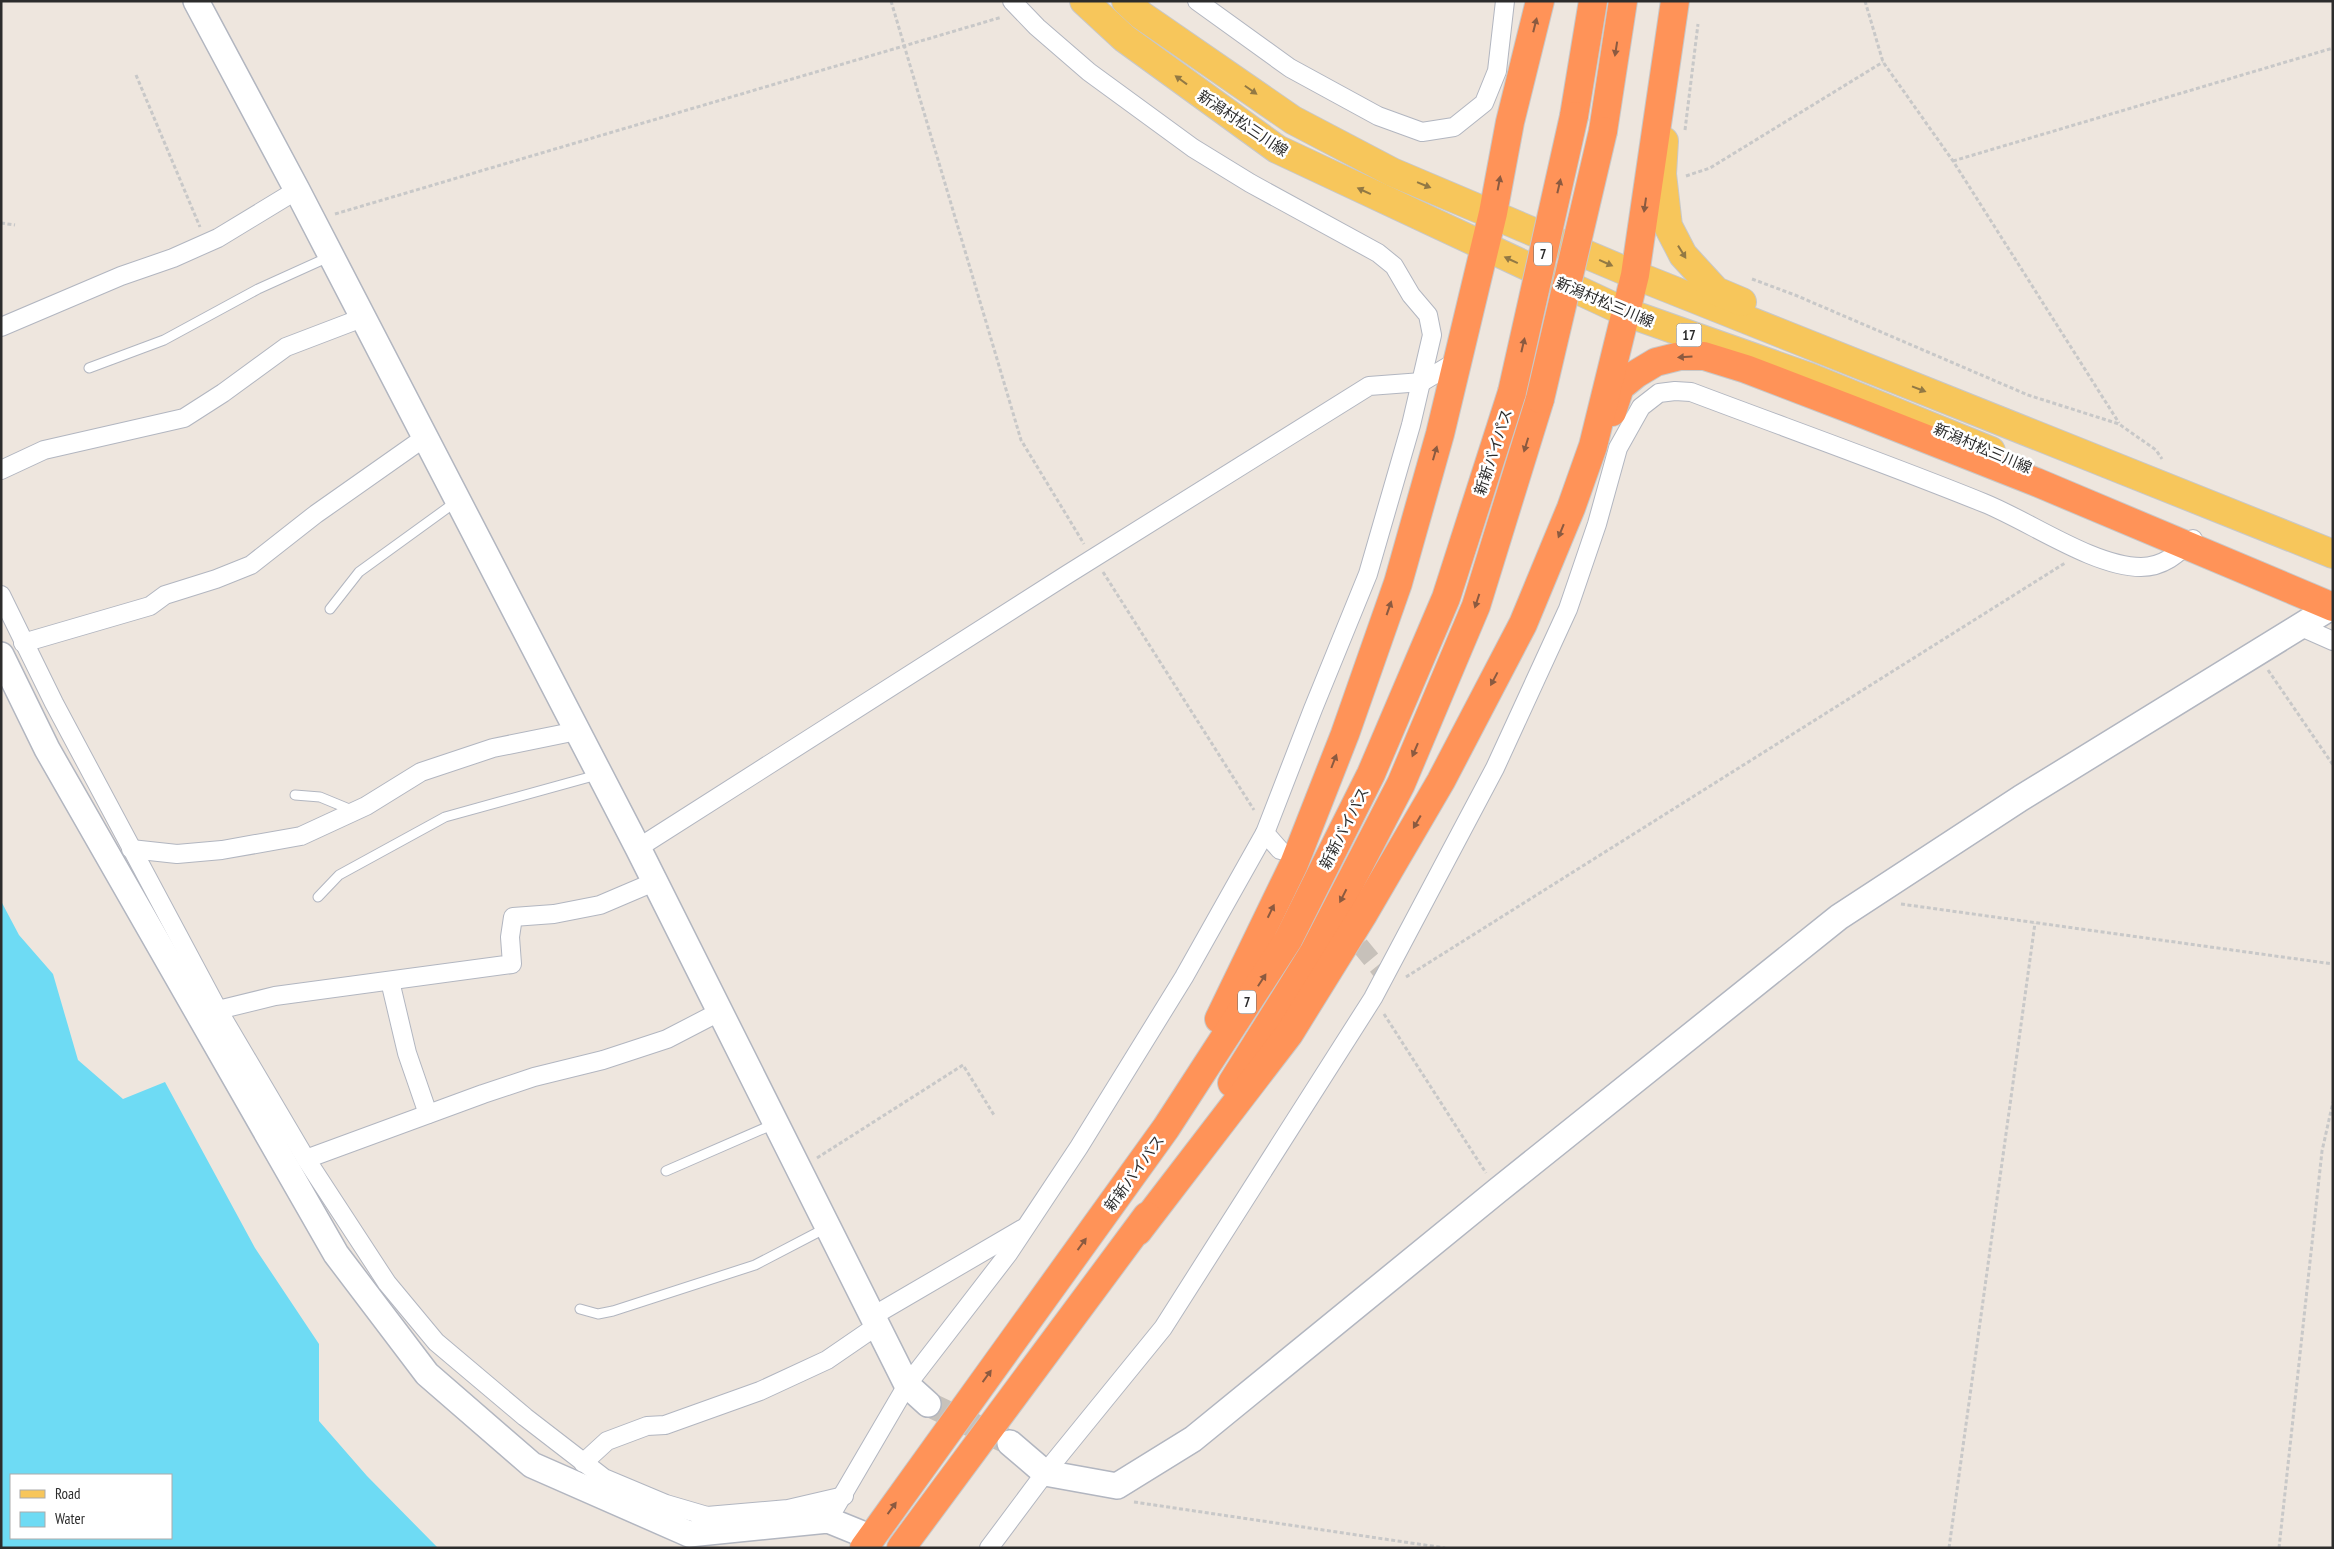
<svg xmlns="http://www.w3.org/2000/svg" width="2334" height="1549" font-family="'PT Sans Narrow','Noto Sans JP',sans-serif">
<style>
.water{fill:#6edbf4;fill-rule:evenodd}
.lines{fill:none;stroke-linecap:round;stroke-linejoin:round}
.street-tunnel{stroke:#c7c1ba;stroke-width:18;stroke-dasharray:18 9;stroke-linecap:butt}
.secondary-tunnel{stroke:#c7c1ba;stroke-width:25;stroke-dasharray:25 12;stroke-linecap:butt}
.lane-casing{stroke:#b2b6c0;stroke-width:11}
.street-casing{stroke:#b2b6c0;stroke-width:20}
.secondary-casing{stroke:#b2b6c0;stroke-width:28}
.primary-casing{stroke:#c8c8c8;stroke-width:30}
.highway-casing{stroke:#c8c8c8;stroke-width:30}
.path{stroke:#c8c8c8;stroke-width:3;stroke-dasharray:4 2.5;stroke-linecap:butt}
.lane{stroke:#fff;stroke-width:9}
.street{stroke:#fff;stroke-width:18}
.secondary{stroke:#fff;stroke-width:25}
.primary{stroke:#f7c65b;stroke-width:28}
.highway{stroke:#ff9358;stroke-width:28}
.highway-bridge-casing{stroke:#c8c8c8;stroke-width:30;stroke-linecap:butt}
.highway-bridge{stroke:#ff9358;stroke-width:28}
.oneway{fill:#8b5a40}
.oneway2{fill:#927944}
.labels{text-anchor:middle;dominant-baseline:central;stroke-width:5;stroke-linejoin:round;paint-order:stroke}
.shield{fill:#fff;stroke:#6b6b6b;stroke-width:1}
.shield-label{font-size:14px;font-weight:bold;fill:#2c2c2c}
.street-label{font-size:15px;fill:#2c2c2c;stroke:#fff}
</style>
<rect width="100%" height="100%" fill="#eee6de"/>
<!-- water -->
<path class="water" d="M1 901 19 935 53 974 78 1060 123 1099 165 1082 255 1248 319 1344V1421L367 1476 438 1548H1ZM11 1475H171V1538H11Z"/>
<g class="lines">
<!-- street-tunnel -->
<polyline class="street-tunnel" points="1308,883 1381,971"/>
<!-- secondary-tunnel -->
<polyline class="secondary-tunnel" points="928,1404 1004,1440"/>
<!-- lane casing -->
<g class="lane-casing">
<g id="lane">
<polyline points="89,368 164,340 258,289 331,256"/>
<polyline points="330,609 359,572 457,501"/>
<polyline points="295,795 320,797 354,811"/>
<polyline points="318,897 339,875 445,817 597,775"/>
<polyline points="666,1171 774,1124"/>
<polyline points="580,1309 598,1314 613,1311 755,1265 826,1228"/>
</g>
</g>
<!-- street casing -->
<g class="street-casing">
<g id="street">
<polyline points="1197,1 1290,68 1378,116 1422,132 1454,127 1484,103 1497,71 1505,1"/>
<polyline points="1,327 121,276 173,258 218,238 297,190"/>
<polyline points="1,470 44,450 184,418 223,393 286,347 362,318"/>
<polyline points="1,595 54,703 218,1010 306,1159 387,1283 436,1342 525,1417 604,1478 666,1504 707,1516 788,1509 844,1496"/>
<polyline points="2299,626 2333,641"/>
<polyline points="23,643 150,606 165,595 216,579 251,565 316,514 424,438"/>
<polyline points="1265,833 1280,850"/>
<polyline points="638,848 1068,574 1369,386 1422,382 1457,361"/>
<polyline points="131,849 177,854 222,850 301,836 366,806 421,772 493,748 577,731"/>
<polyline points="390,981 407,1053 428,1114"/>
<polyline points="218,1010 275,996 512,964 510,937 513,917 554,914 600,905 654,882"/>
<polyline points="306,1159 483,1094 534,1077 603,1060 667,1039 721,1011"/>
<polyline points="873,1316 1022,1229"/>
<polyline points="583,1463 607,1441 647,1426 665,1425 760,1391 827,1360 878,1325"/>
<polyline points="828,1520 907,1385 1008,1254 1079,1147 1184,977 1265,833 1313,709 1368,574 1411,425 1432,335 1428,315 1411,295 1394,266 1378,253 1250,183 1193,148 1089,72 1037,27 1012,1"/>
<path d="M989 1548 1045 1473 1163 1328 1373 998 1495 768 1568 609 1597 524 1618 448 1641 407 1659 393 1675 391 1691 392C1789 429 1888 464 1984 503 2029 521 2094 567 2141 567 2163 567 2178 554 2193 539"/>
</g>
</g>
<!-- secondary casing -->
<g class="secondary-casing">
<g id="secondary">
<polyline points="196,1 297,190 638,848 907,1385 928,1404"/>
<polyline points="1,655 47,749 336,1254 427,1374 532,1465 689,1534 828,1520 860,1533"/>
<polyline points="1010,1443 1045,1473 1117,1486 1193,1439 1497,1191 1839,917 2021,798 2333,606"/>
</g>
</g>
<!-- primary casing -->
<g class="primary-casing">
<g id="primary">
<polyline points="1084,1 1124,38 1277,149 1625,312 1809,377 1991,451"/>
<polyline points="1126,1 1141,15 1293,120 1392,172 1635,275 2333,554"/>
<polyline points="1664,141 1662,174 1668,226 1683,255 1716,291 1742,302"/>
</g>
</g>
<!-- highway casing -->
<g class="highway-casing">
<g id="highway">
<polyline points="1574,116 1593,1"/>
<polyline points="1603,131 1623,1"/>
<polyline points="1612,412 1620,387 1636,374 1656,362 1680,356 1704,356 1746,369 1853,410 2036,482 2333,607"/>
<polyline points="1219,1019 1294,864 1345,734 1398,583 1440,434 1493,213 1510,122 1540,1"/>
<polyline points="1232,1083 1314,952 1401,784 1476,606 1540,399"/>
<polyline points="1138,1231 1289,1034 1364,913 1441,781 1523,624 1571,508 1593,446 1635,275 1675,1"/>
<polyline points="864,1548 1166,1128 1288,940 1371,774 1446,598 1512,392"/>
<polyline points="901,1548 1147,1216"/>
</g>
</g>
<!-- path -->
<g class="path">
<polyline points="891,1 1021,440 1084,544"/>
<polyline points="1865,1 1883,62 1953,161 2119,423"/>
<polyline points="136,75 200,227"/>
<polyline points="1685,130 1698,24"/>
<polyline points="1953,161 2333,48"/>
<polyline points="1686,176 1710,168 1883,62"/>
<polyline points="335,214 1002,17"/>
<polyline points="1,223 15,225"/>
<polyline points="1752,279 1795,295 2028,395 2119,424 2156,450 2162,459"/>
<polyline points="1103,572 1254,810"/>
<polyline points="2268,670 2333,765"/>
<polyline points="1901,904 2333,964"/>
<polyline points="1406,977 2065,563"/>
<polyline points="1384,1014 1486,1173"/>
<polyline points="817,1158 963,1065 994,1115"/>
<polyline points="1134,1502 1445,1548"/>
<polyline points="1949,1548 2035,923"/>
<polyline points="2279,1548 2322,1151 2333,1102"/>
</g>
<!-- lane -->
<use href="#lane" class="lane"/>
<!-- street -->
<use href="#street" class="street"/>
<!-- secondary -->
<use href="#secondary" class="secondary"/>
<!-- primary -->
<use href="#primary" class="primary"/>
<!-- highway -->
<use href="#highway" class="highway"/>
<!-- highway-bridge casing -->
<g class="highway-bridge-casing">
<g id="highway-bridge">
<polyline points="1512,392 1574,116"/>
<polyline points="1540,399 1603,131"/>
</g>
</g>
<!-- highway-bridge -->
<use href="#highway-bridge" class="highway-bridge"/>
</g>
<!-- one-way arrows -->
<defs><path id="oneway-solid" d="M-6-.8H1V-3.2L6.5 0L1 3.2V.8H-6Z" transform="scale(1.25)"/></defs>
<g class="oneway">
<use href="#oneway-solid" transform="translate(1535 25) rotate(-76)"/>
<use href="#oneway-solid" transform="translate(1616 49) rotate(99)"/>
<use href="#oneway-solid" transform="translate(1499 183) rotate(-79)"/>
<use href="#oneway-solid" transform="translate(1559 186) rotate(-77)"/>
<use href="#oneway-solid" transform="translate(1645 205) rotate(98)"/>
<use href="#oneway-solid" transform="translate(1523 345) rotate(-77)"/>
<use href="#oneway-solid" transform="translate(1685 357) rotate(176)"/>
<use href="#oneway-solid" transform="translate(1526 445) rotate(107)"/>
<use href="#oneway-solid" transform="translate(1435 453) rotate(-74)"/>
<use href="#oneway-solid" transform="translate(1561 531) rotate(112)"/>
<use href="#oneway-solid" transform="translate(1477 601) rotate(108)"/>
<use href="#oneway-solid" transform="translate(1389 608) rotate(-71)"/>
<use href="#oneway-solid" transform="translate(1494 679) rotate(118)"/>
<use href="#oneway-solid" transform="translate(1415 750) rotate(113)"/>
<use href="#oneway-solid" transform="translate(1334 761) rotate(-69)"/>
<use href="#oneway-solid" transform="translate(1417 822) rotate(120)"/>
<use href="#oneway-solid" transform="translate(1343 896) rotate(117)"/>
<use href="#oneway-solid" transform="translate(1271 911) rotate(-64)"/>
<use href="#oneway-solid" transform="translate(1262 980) rotate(-57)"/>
<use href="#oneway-solid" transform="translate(1082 1244) rotate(-54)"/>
<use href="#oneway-solid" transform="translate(987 1376) rotate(-54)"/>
<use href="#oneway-solid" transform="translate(892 1508) rotate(-54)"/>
</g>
<g class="oneway2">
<use href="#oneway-solid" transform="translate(1181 80) rotate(-144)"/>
<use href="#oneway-solid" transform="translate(1251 90) rotate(35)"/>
<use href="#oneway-solid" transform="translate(1424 185) rotate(22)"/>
<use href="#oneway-solid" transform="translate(1364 191) rotate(-155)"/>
<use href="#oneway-solid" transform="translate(1682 252) rotate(58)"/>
<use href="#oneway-solid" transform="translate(1511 260) rotate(-155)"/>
<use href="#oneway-solid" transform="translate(1606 263) rotate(24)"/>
<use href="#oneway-solid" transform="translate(1919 389) rotate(21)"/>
</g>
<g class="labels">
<!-- shield labels -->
<g class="shield">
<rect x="1534" y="242.5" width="18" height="23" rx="4"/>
<rect x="1676.5" y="323.5" width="25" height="23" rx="4"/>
<rect x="1238" y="990.5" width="18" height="23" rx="4"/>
</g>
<g class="shield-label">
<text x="1543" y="254">7</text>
<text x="1689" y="335">17</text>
<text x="1247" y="1002">7</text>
</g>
<!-- street labels -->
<g class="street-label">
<text transform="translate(1243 123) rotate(34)">新潟村松三川線</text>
<text transform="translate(1605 302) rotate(23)">新潟村松三川線</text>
<text transform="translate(1983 448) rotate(23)">新潟村松三川線</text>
<text transform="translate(1493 452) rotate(-72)">新新バイパス</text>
<text transform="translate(1344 828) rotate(-63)">新新バイパス</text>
<text transform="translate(1134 1173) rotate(-54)">新新バイパス</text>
</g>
</g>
<!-- border -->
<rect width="2334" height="1549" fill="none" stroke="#2c2c2c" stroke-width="5"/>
<!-- legend -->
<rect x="10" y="1474" width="162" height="65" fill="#ffffff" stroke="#ababab"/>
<rect x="20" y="1490" width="25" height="8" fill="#f7c65b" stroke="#ababab"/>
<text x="55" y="1499" font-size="15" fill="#2c2c2c">Road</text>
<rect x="20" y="1512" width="25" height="15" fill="#6edbf4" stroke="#ababab"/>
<text x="55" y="1524" font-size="15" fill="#2c2c2c">Water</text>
</svg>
